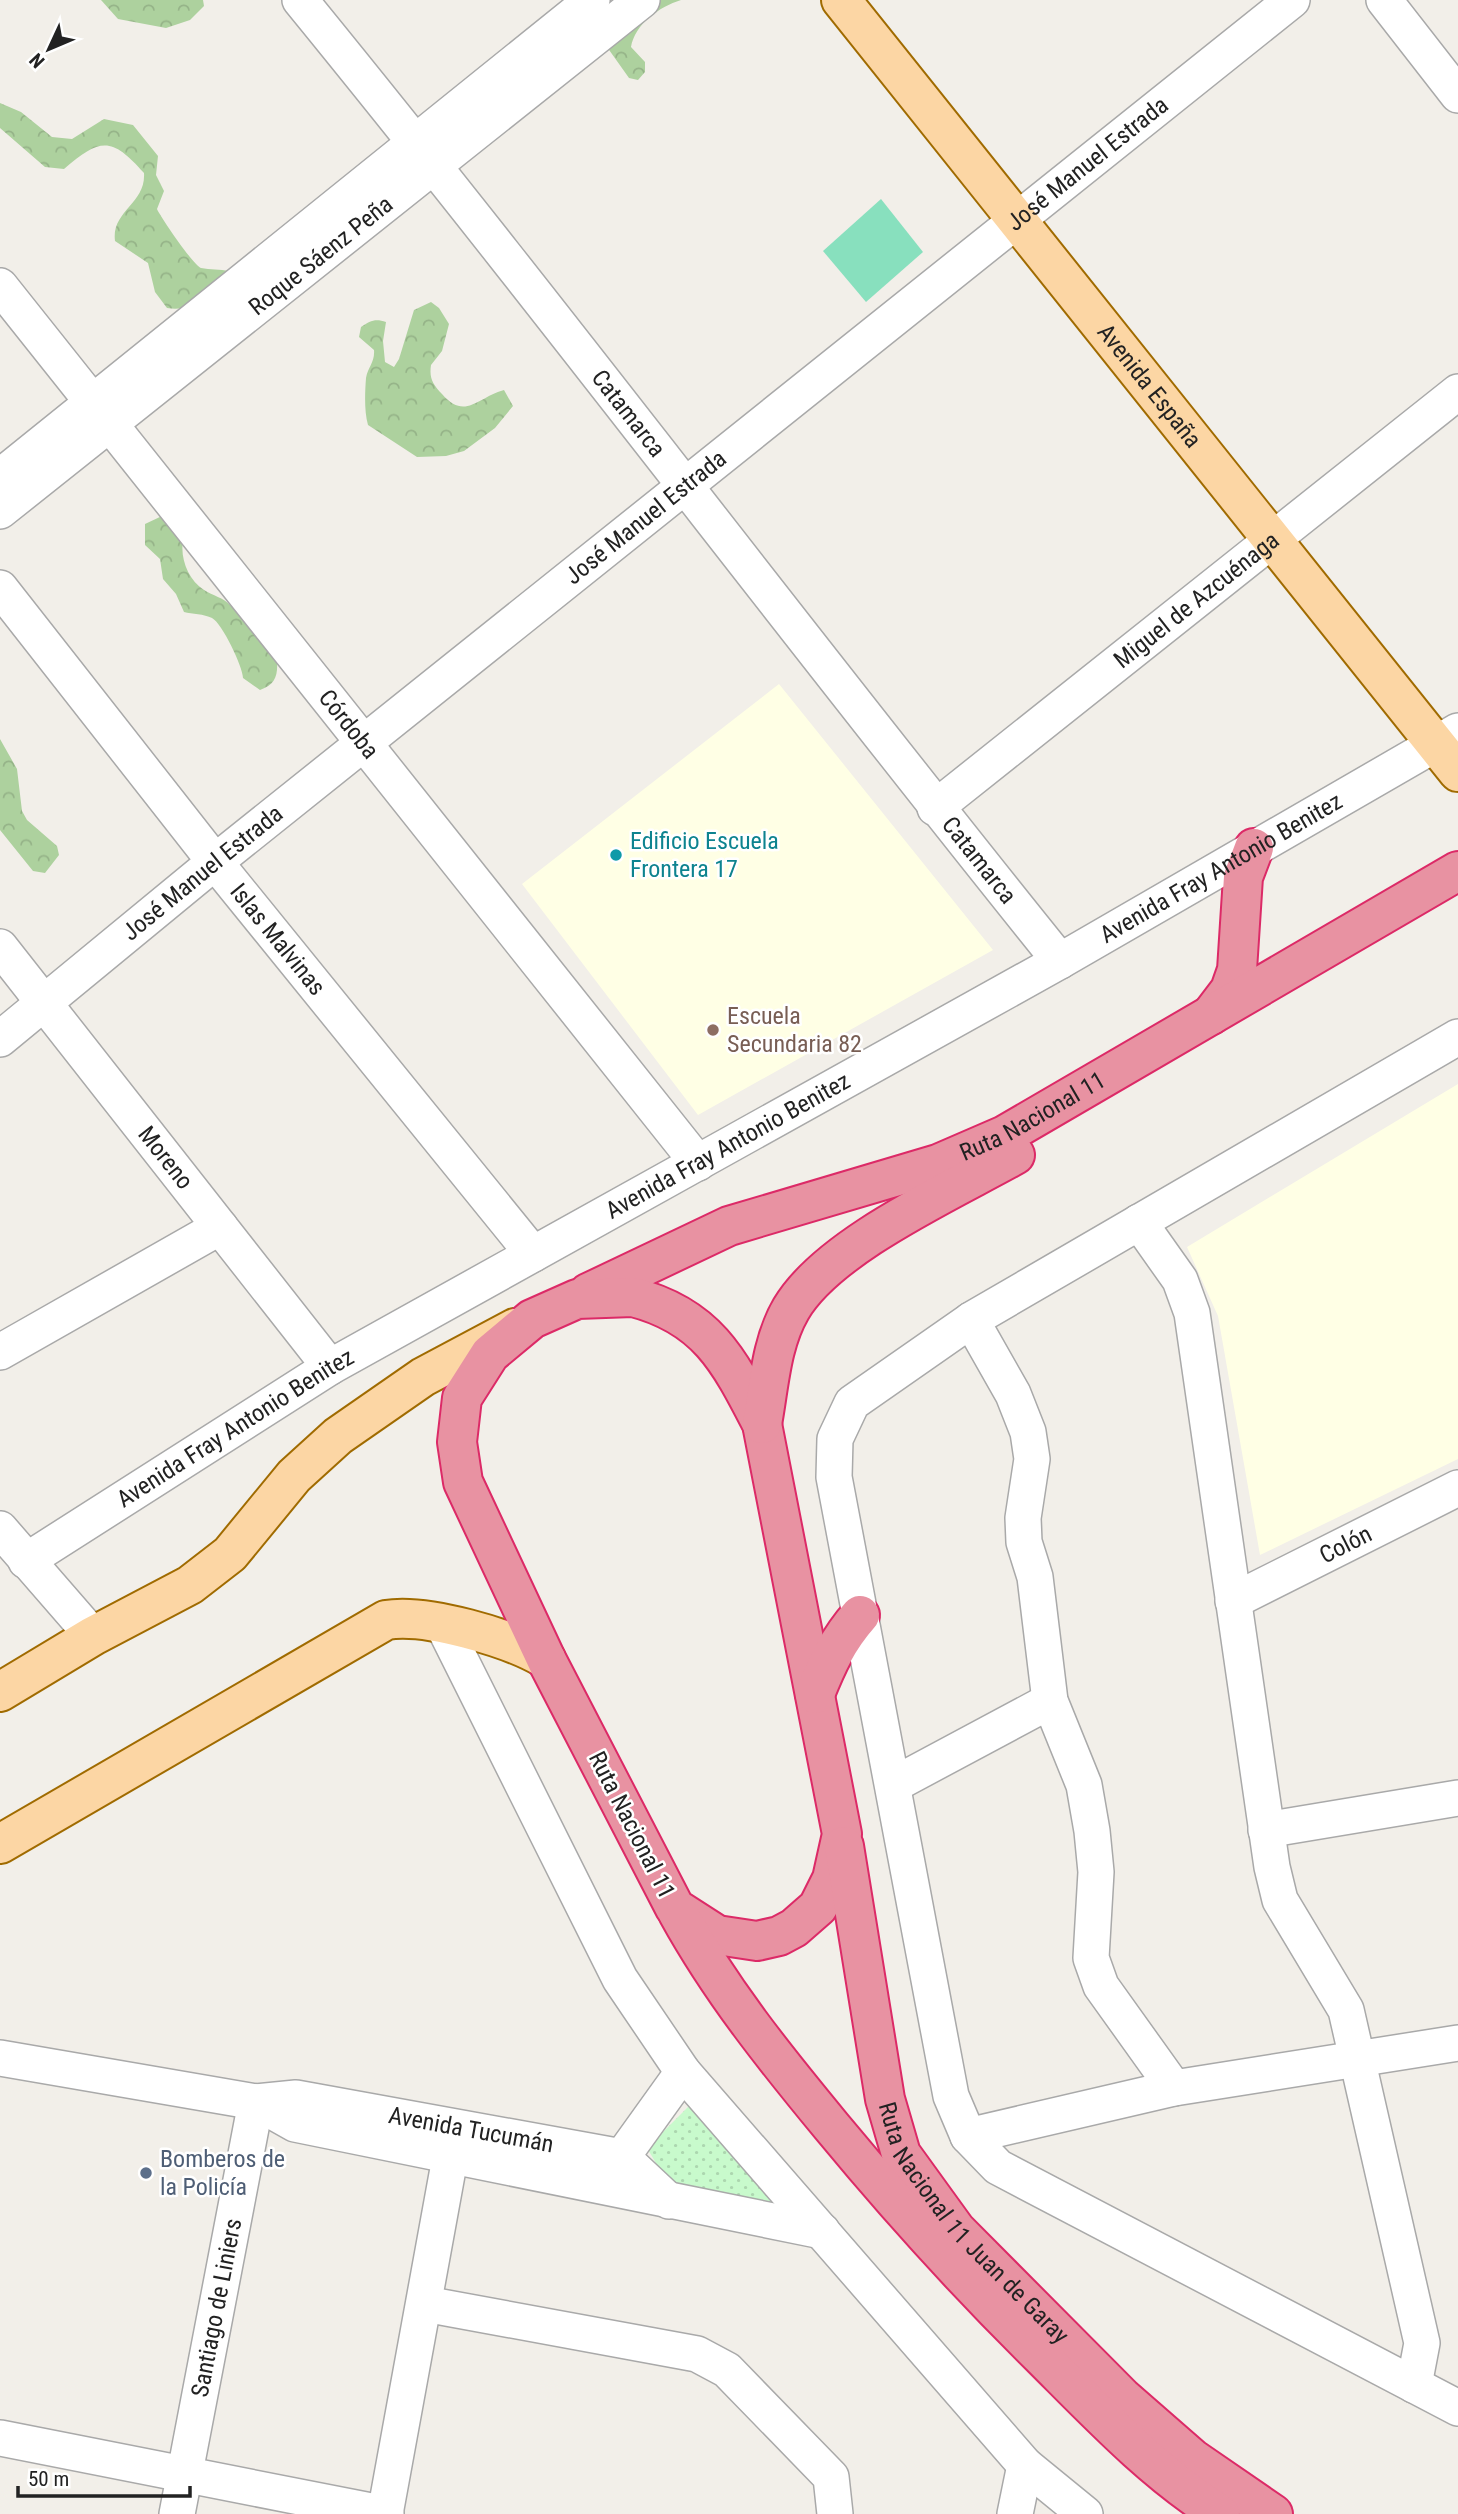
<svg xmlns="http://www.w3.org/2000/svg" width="1458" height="2514" font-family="'Roboto Condensed',sans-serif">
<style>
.education{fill:#ffffe5}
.forest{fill:url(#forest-crowns)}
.park{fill:url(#park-dots)}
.pitch{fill:#88e0be}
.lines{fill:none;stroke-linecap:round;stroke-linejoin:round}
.minor-casing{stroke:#a9a9a9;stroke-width:38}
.major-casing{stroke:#a06b00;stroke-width:42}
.highway-casing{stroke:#dc2a67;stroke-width:42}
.minor{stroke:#fff;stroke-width:35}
.major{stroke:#fcd6a4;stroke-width:38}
.highway{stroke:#e892a2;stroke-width:38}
.culture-dot{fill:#0f9aa8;stroke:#fff;stroke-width:2.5}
.education-dot{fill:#8d6e63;stroke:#fff;stroke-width:2.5}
.service-dot{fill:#5c6f8a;stroke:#fff;stroke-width:2.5}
.labels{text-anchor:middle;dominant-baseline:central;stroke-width:5;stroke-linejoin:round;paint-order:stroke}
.street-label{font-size:24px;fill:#222;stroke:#fff}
.culture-label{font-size:24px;fill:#0d838f;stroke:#fff;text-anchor:start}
.education-label{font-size:24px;fill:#785e54;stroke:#fff;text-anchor:start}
.service-label{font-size:24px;fill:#4e5e75;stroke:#fff;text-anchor:start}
</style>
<defs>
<pattern id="forest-crowns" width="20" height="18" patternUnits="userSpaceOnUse" patternTransform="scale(1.75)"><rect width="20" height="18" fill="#add19e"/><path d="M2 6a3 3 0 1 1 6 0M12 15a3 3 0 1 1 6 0" fill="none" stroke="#95b388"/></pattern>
<pattern id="park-dots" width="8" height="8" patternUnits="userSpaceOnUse" patternTransform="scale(1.75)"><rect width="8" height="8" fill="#c8facc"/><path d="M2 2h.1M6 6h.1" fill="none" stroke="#acd6af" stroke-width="1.8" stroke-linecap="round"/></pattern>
</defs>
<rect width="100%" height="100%" fill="#f2efe9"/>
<!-- education -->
<g class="education">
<polygon points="779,684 993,950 698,1115 522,884"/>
<polygon points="1458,1084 1458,1459 1260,1555 1218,1316 1187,1247"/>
</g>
<!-- forest -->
<g class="forest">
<polygon points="101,0 203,0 204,6 190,20 166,28 118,19"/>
<path d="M643 0H681C659 7 635 24 631 47L645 62V72L638 80 629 78 607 47Z"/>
<path d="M0 103 21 112 52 137 72 139 104 119 133 125 158 156 156 175 164 191 157 209C161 218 194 266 201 268 210 270 220 269 229 271 212 291 196 313 167 308L155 292 148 263 115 241C111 211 146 204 144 173 112 137 101 137 64 169L45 167 0 128Z"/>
<path d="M431 302 439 308 449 324 442 351 431 365C429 379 433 384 442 394 465 421 478 397 504 390L513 406 495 428 464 451 446 456 417 457 368 425C364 411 365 392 366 378 368 367 375 362 374 350L359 337 361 327C370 321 375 318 386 322L383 341 385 362 394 367 399 359 414 310Z"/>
<path d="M162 516 183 541C180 558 188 580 204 590 213 596 223 597 231 606 248 624 260 644 277 661 278 676 275 685 260 690L243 678C243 667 222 623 212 618 204 614 192 614 184 612L176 594 163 579 160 559 145 545V524Z"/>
<polygon points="0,739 17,769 22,811 27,820 57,846 59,855 45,873 33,871 0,830"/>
</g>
<!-- park -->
<polygon class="park" points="689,2106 779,2209 669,2185 647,2148"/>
<!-- pitch -->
<polygon class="pitch" points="881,199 923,252 866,302 823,251"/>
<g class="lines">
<!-- minor casing -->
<g class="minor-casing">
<g id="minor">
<path id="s1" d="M300 0C558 316 803 643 1060 961"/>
<polyline points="1384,0 1458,95"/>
<path id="s2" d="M0 286 698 1163"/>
<polyline points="0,477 592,0"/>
<path id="s3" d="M0 511 642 0"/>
<path id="s4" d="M0 588 215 862 533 1254"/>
<path id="s5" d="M935 808 1458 392"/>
<path id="s6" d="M0 947 330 1367"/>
<polyline points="1458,1037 971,1320 852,1403 835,1439 834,1477 951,2096 968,2136 998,2167 1458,2408"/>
<path id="s7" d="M0 1039 215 862 1292 0"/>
<polyline points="1139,1222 1180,1280 1192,1313 1272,1867 1280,1900 1346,2010 1422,2343 1414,2385"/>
<polyline points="971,1320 1013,1394 1028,1432 1032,1459 1023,1518 1024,1542 1035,1577 1050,1701 1084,1785 1092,1831 1096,1872 1091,1958 1101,1986 1174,2088"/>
<polyline points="0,1352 220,1227"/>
<polyline points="0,1529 93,1636"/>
<path id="s8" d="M26 1561 330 1367 1060 961 1458 731"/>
<path id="s9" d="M1233 1601 1458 1488"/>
<polyline points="443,1625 620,1979 683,2072 1025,2465 1085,2514"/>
<polyline points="893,1785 1050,1701"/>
<polyline points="1266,1830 1458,1798"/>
<path id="s10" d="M0 2058 256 2102 296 2098 622 2157 669 2201"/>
<polyline points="256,2102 295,2124 822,2231"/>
<polyline points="968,2136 1174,2088 1458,2043"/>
<polyline points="622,2157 683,2072"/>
<polyline points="425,2304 697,2354 727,2370 831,2477 835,2514"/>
<polyline points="0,2438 386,2514"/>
<path id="s11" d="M177 2514 256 2102"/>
<polyline points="385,2514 450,2158"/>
<polyline points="1015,2514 1025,2465"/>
</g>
</g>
<!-- major casing -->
<g class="major-casing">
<g id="major">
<path id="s12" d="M841 0 1458 772"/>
<polyline points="0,1692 93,1636 190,1585 230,1554 294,1476 338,1436 423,1377 515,1328"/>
<path d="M0 1844 386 1620C426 1613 511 1638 546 1659"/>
</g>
</g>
<!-- highway casing -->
<g class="highway-casing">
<g id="highway">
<polyline points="1211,1015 1230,990 1237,970 1243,877 1254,848"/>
<path id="s13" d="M588 1293 729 1226 938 1164 1005 1135 1458 871"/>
<path d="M633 1297C707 1316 729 1360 762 1424L842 1834 832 1879 818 1907 794 1928 779 1936 757 1941 717 1935 675 1908 546 1659 463 1482 457 1442 462 1398 490 1354 532 1319 577 1299Z"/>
<path d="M762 1424C769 1386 771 1343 791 1309 828 1246 951 1191 1015 1155"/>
<path d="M815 1694C827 1664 838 1640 860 1615"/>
<path id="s14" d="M844 1846 885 2099 901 2154 956 2230 1122 2397 1193 2459 1273 2514"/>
<path d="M678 1913C721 1991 775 2058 832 2127 898 2207 968 2284 1042 2357 1097 2412 1153 2472 1220 2514"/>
</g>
</g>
<!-- minor -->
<use href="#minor" class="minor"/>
<!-- major -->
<use href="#major" class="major"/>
<!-- highway -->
<use href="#highway" class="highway"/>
</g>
<!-- markers -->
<circle class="culture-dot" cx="616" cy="855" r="7"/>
<circle class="education-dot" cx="713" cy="1030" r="7"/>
<circle class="service-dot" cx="146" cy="2173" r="7"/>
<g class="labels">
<!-- street labels -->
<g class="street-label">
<text stroke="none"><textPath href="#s7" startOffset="1396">José Manuel Estrada</textPath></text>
<text stroke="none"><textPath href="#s3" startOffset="410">Roque Sáenz Peña</textPath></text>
<text stroke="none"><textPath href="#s12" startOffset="494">Avenida España</textPath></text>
<text stroke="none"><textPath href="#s1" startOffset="528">Catamarca</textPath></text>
<text stroke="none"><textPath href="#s7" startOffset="830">José Manuel Estrada</textPath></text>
<text stroke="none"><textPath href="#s5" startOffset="334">Miguel de Azcuénaga</textPath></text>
<text stroke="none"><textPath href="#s2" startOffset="560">Córdoba</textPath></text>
<text stroke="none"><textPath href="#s1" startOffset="1096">Catamarca</textPath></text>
<text stroke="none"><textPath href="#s8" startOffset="1382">Avenida Fray Antonio Benitez</textPath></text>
<text stroke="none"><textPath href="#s7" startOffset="262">José Manuel Estrada</textPath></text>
<text stroke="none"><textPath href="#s4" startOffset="448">Islas Malvinas</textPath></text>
<text stroke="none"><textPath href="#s13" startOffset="480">Ruta Nacional 11</textPath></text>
<text stroke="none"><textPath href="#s8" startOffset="816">Avenida Fray Antonio Benitez</textPath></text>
<text stroke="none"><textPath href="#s6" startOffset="268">Moreno</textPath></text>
<text stroke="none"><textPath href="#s8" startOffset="248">Avenida Fray Antonio Benitez</textPath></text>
<text stroke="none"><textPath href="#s9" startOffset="126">Colón</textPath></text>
<text transform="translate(632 1825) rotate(63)">Ruta Nacional 11</text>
<text stroke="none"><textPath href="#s10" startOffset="478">Avenida Tucumán</textPath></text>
<text stroke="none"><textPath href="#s14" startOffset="411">Ruta Nacional 11 Juan de Garay</textPath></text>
<text stroke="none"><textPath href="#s11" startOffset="210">Santiago de Liniers</textPath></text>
</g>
<!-- culture labels -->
<g class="culture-label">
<text x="630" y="841">Edificio Escuela<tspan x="630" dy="28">Frontera 17</tspan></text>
</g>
<!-- education labels -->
<g class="education-label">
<text x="727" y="1016">Escuela<tspan x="727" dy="28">Secundaria 82</tspan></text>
</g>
<!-- service labels -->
<g class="service-label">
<text x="160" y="2159">Bomberos de<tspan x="160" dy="28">la Policía</tspan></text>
</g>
</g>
<!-- north arrow -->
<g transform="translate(49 49) rotate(226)" stroke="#ffffff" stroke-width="5" paint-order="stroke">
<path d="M0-5L12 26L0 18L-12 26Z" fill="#222222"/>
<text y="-10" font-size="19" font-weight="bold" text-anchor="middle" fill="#222222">N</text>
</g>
<!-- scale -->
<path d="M18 2486v10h172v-10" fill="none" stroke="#222222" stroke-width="3.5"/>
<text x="28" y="2486" font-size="21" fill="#222222" stroke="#ffffff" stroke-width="5" paint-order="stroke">50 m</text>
</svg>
